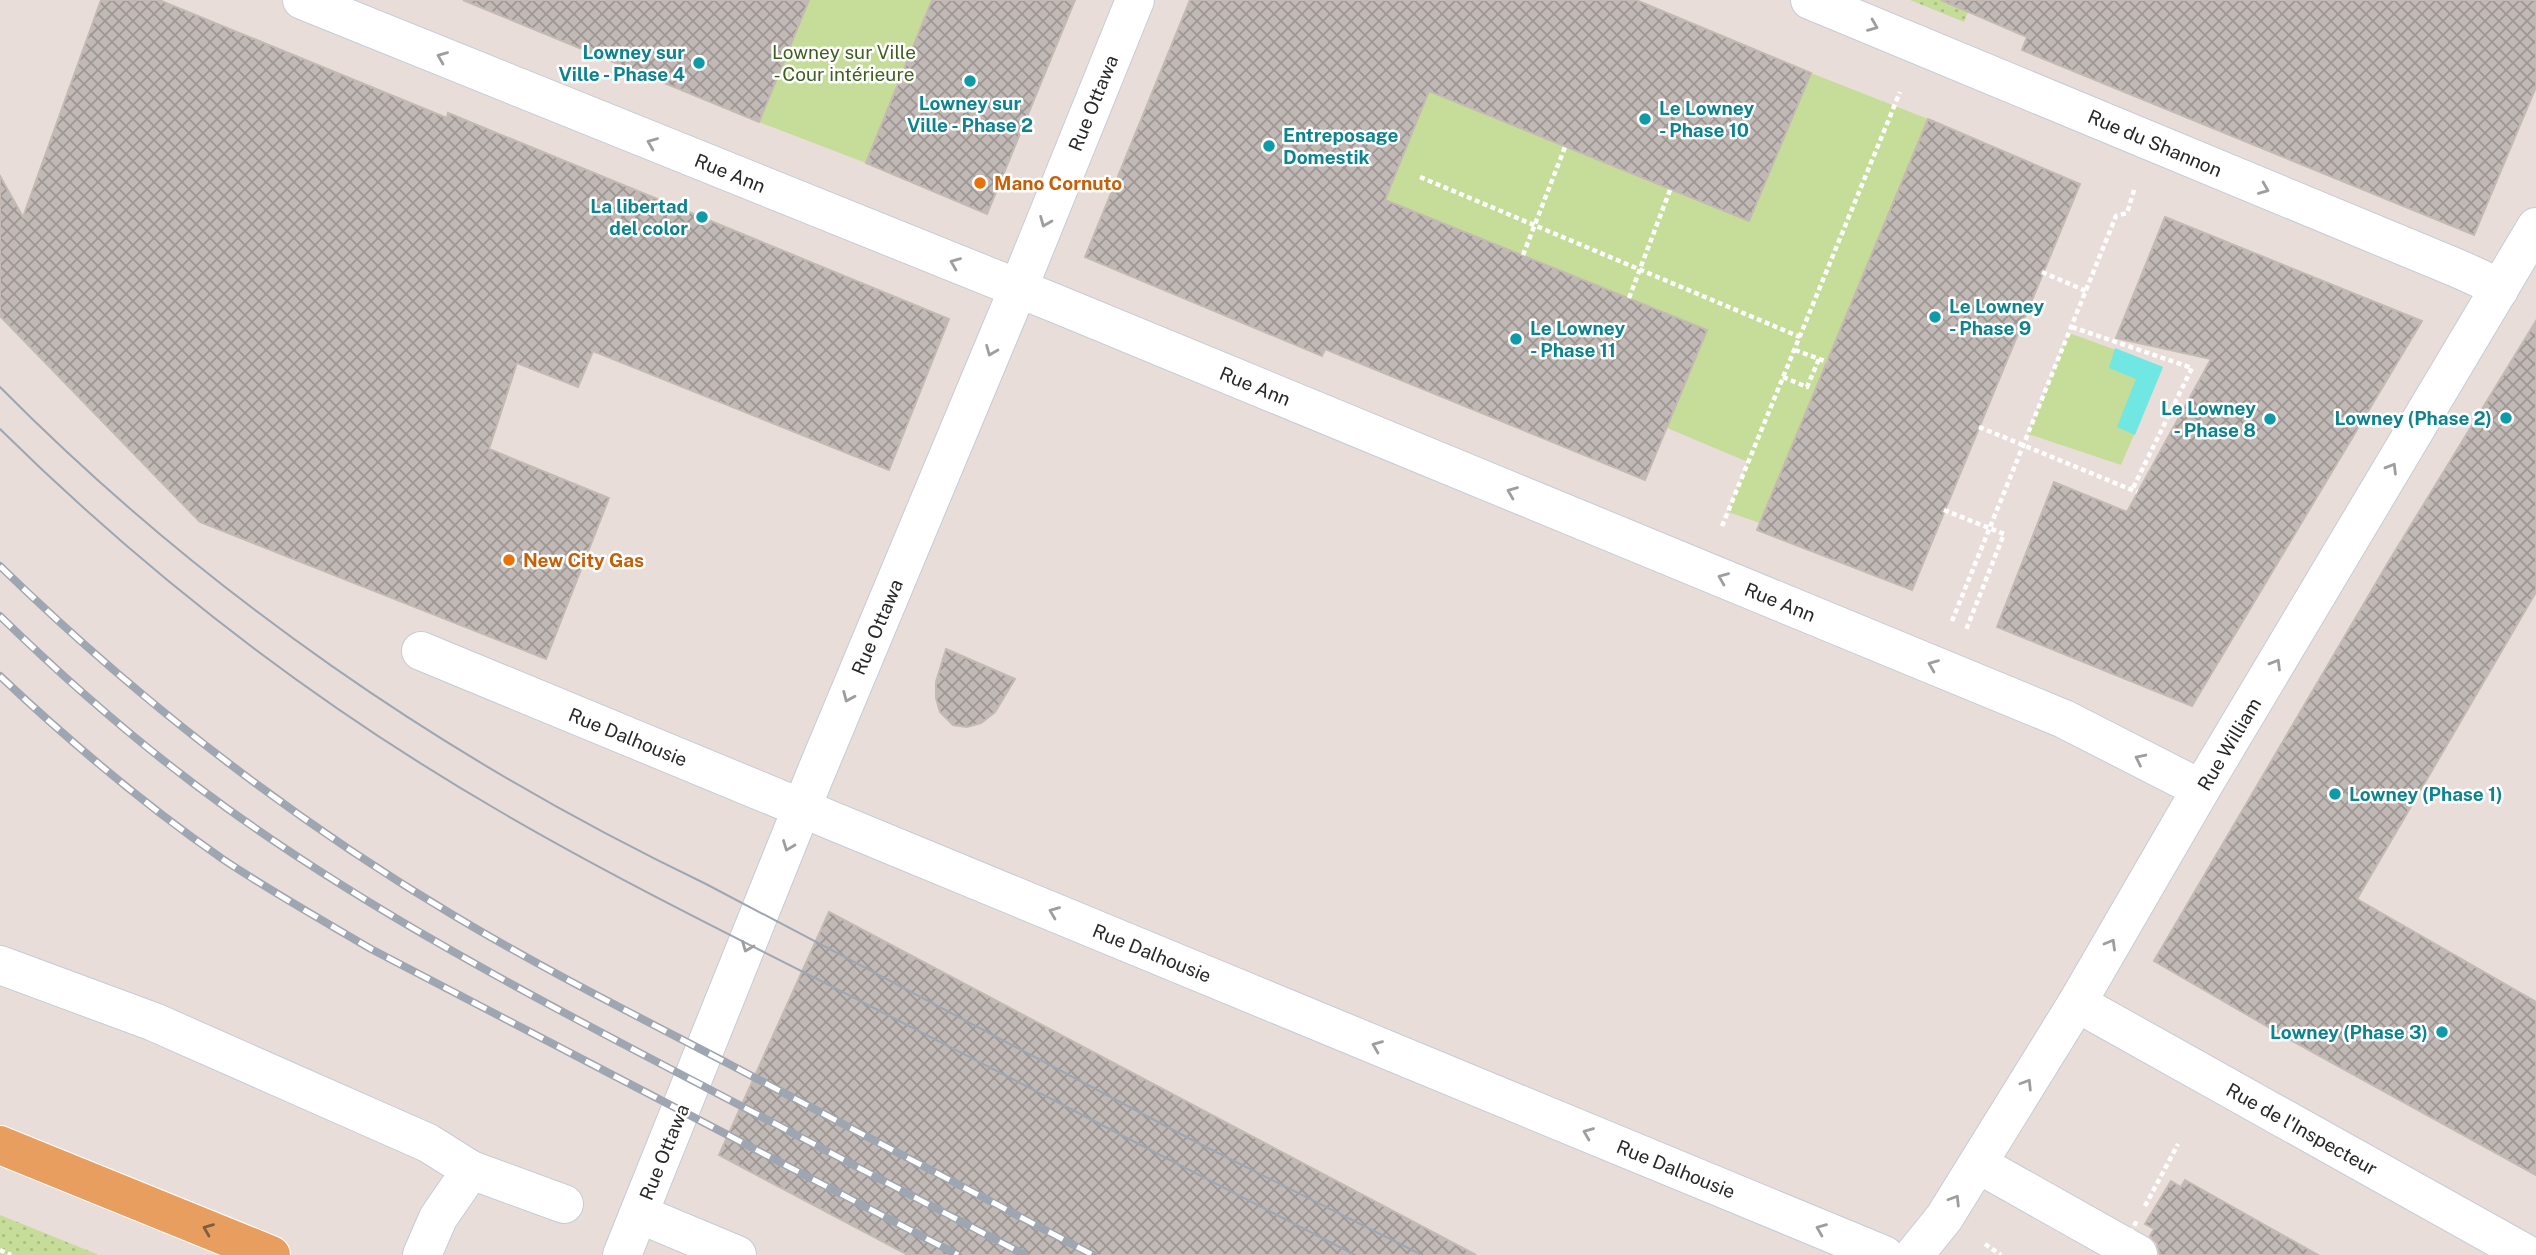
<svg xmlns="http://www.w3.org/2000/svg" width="2536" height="1255" font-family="'Public Sans',sans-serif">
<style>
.grass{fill:url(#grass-dots)}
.garden{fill:#c5dd98}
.water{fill:#70e7e2}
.building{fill:url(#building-cross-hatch);stroke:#c4b9b3;stroke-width:2}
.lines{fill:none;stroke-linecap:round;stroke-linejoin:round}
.minor-casing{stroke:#c5ccd5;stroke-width:40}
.major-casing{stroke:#fff;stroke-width:40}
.path{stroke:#fff;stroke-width:4.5;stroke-dasharray:5 3.5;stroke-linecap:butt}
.minor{stroke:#fff;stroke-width:38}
.major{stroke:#e89e5f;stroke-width:38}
.tram{stroke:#9da6b1;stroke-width:2}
.rail-casing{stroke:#9da6b1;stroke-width:8}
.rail{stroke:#fff;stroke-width:5;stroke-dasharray:16;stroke-linecap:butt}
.path-bridge{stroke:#fff;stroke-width:4.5;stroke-dasharray:5 3.5;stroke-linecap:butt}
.oneway{stroke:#9e9e9e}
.oneway2{stroke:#7e5d40}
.culture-dot{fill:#0f9aa8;stroke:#fff;stroke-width:2.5}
.food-dot{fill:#e8710a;stroke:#fff;stroke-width:2.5}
.labels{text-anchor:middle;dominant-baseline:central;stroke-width:5;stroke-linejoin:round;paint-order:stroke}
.culture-label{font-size:19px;font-weight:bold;fill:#0d838f;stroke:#fff;text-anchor:end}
.park-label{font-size:19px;fill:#3f5f1d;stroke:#fff}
.street-label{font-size:19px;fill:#272727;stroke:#fff}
.food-label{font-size:19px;font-weight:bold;fill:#c56008;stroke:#fff;text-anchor:start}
</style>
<defs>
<pattern id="grass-dots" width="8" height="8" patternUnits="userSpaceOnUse" patternTransform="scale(1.75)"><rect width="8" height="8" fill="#c5dd98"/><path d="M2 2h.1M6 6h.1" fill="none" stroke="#a9be83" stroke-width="1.8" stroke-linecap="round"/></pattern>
<pattern id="building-cross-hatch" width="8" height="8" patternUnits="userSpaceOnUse" patternTransform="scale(1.75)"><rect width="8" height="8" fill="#c1b9b5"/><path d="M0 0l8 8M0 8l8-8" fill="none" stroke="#9d9693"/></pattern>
</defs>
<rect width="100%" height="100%" fill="#e9ddd9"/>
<!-- grass -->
<g class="grass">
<polygon points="1910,0 1973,0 1964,22"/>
<polygon points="0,1215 99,1255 0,1255"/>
</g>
<!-- garden -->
<g class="garden">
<polygon points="797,0 931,0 866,163 759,122 807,5"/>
<polygon points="1811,73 1928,119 1760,523 1728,512 1748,462 1667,428 1707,330 1385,200 1429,91 1749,221"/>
<polygon points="2069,333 2163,367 2121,465 2028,434"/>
</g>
<!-- water -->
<polygon class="water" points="2115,348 2163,367 2135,435 2117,427 2136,379 2109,368"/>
<!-- building -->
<g class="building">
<polygon points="101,0 159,0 447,118 448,113 949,319 889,470 593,351 578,387 517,363 489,449 609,498 546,659 200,522 0,316 0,176 23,217"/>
<polygon points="463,0 809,0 759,122"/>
<polygon points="932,0 1075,0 987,214 866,163"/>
<polygon points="1190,0 1636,0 1811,73 1749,221 1429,91 1385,200 1707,330 1645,480 1325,349 1322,356 1085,257"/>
<polygon points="1941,0 2536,0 2536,87 2474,235 2022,50 2027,37"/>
<polygon points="1928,119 2080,184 1912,590 1757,530"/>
<polygon points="2165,217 2422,321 2192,706 1997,627 2054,482 2127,512 2211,359 2116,338"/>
<polygon points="2536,321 2536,592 2357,899 2536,1002 2536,1175 2289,1039 2154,961 2389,561"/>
<polygon points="946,649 1015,679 995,712 981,723 967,727 953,725 940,712 936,698 936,682"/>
<polygon points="829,912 1476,1255 908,1255 719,1155"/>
<polygon points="2185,1180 2318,1255 2160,1255 2157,1243 2150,1236 2154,1229 2145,1224 2171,1181 2181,1187"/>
</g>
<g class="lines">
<!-- minor casing -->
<g class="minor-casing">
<g id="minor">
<polyline points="302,0 1057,304 2064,719 2201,789"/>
<polyline points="1810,0 2459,269 2481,279 2499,290"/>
<polyline points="421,651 1884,1255"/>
<polyline points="0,965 154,1022 428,1143 471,1170 564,1204"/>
<polyline points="2077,1003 2528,1255"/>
<polyline points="1978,1164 2138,1254"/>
<polyline points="639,1214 737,1255"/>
<polyline points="422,1255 438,1218 471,1170"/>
<polyline points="622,1255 815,775 1018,289 1135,0"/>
<polyline points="1914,1255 1944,1218 2077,1003 2201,789 2536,227"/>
</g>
</g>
<!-- major casing -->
<g class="major-casing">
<polyline id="major" points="0,1145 271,1255"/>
</g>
<!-- path -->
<g class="path">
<polyline points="1420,177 1800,337"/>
<polyline points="1523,255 1565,147"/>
<polyline points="2042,272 2086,291"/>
<polyline points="1629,298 1670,190"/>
<polyline points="2072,327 2192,368 2132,490"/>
<polyline points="1795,350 1827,362"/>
<polyline points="1783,377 1807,387 1819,359"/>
<polyline points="1979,427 2137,492"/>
<polyline points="1944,510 2004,534 1966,630"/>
<polyline points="1722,526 1900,92"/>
<polyline points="1952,621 2116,216 2127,213 2135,187"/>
<polyline points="2145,1206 2178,1144"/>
<polyline points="1985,1244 2001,1255"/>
<polyline points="0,1250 11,1255"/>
</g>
<!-- minor -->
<use href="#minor" class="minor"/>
<!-- major -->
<use href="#major" class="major"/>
<!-- tram -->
<g class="tram">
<path d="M0 387C204 593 445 759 706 884L1196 1142 1422 1255"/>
<path d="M0 429C151 578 318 706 501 812 621 882 747 943 870 1006 1032 1089 1193 1172 1355 1255"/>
</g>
<!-- rail casing -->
<g class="rail-casing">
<g id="rail">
<path d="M0 566C138 700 289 817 453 915 543 969 637 1016 729 1064 850 1128 971 1191 1093 1255"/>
<path d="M0 616C71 685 147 751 228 809 365 907 514 987 663 1065 784 1128 904 1192 1025 1255"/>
<path d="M0 676C70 742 145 805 224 860 272 892 322 920 371 949L958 1255"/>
</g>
</g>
<!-- rail -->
<use href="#rail" class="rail"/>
<!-- path-bridge -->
<polyline class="path-bridge" points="2117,1255 2138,1219"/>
</g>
<!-- one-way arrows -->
<defs><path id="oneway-chevron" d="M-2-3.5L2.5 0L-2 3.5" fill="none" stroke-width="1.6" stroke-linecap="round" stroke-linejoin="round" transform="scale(1.75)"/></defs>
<g class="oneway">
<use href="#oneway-chevron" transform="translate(1873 26) rotate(22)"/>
<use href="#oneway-chevron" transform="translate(442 57) rotate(-158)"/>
<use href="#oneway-chevron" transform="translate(652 143) rotate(-158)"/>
<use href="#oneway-chevron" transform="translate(2264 189) rotate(22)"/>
<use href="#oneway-chevron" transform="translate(1045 222) rotate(112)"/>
<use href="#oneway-chevron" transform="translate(955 263) rotate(-158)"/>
<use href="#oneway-chevron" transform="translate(991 351) rotate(112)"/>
<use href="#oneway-chevron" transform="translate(2392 468) rotate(-59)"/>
<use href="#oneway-chevron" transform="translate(1512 492) rotate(-158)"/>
<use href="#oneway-chevron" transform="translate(1723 578) rotate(-158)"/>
<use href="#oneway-chevron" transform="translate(2276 664) rotate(-59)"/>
<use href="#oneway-chevron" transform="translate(1933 665) rotate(-158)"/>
<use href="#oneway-chevron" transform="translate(848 697) rotate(113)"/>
<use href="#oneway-chevron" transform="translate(2140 759) rotate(-154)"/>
<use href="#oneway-chevron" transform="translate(788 846) rotate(111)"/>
<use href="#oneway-chevron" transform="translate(1054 912) rotate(-158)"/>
<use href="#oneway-chevron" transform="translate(2111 944) rotate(-60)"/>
<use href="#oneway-chevron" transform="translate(747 947) rotate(112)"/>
<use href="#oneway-chevron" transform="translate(1377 1046) rotate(-158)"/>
<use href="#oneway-chevron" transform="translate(2027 1084) rotate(-58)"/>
<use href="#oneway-chevron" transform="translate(1588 1133) rotate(-158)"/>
<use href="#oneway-chevron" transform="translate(1955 1200) rotate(-58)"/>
<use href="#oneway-chevron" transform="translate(1821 1229) rotate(-158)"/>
</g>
<use class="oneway2" href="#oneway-chevron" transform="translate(208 1229) rotate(-158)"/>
<!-- markers -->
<g class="culture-dot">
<circle cx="699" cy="63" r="7"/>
<circle cx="970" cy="81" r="7"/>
<circle cx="1645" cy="119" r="7"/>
<circle cx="1269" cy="146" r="7"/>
<circle cx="702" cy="217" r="7"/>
<circle cx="1935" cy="317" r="7"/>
<circle cx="1516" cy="339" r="7"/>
<circle cx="2506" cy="418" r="7"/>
<circle cx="2270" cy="419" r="7"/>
<circle cx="2335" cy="794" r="7"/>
<circle cx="2442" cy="1032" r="7"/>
</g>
<g class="food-dot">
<circle cx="980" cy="183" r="7"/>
<circle cx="509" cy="560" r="7"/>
</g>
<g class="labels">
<!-- culture labels -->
<g class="culture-label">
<text x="685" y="52">Lowney sur<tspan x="685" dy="22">Ville - Phase 4</tspan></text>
<text x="970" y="103" text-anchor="middle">Lowney sur<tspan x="970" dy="22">Ville - Phase 2</tspan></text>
<text x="1659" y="108" text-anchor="start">Le Lowney<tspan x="1659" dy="22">- Phase 10</tspan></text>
<text x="1283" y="135" text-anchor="start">Entreposage<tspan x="1283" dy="22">Domestik</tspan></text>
<text x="688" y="206">La libertad<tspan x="688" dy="22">del color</tspan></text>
<text x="1949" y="306" text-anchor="start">Le Lowney<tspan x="1949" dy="22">- Phase 9</tspan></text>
<text x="1530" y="328" text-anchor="start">Le Lowney<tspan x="1530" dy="22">- Phase 11</tspan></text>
<text x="2256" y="408">Le Lowney<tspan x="2256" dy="22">- Phase 8</tspan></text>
<text x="2492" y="418">Lowney (Phase 2)</text>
<text x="2349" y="794" text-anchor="start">Lowney (Phase 1)</text>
<text x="2428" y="1032">Lowney (Phase 3)</text>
</g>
<!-- park labels -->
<g class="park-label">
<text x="844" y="52">Lowney sur Ville<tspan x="844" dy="22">- Cour intérieure</tspan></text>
</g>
<!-- street labels -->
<g class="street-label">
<text transform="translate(1093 103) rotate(-68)">Rue Ottawa</text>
<text transform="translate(2155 143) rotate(23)">Rue du Shannon</text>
<text transform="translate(730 173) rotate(22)">Rue Ann</text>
<text transform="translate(1255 386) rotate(22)">Rue Ann</text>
<text transform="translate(1780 602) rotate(22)">Rue Ann</text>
<text transform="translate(877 627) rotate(-67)">Rue Ottawa</text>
<text transform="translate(628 737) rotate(22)">Rue Dalhousie</text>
<text transform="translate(2229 744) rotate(-59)">Rue William</text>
<text transform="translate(1152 953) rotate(22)">Rue Dalhousie</text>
<text transform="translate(2302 1129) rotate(29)">Rue de l'Inspecteur</text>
<text transform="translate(664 1152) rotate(-68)">Rue Ottawa</text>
<text transform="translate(1676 1169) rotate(22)">Rue Dalhousie</text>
</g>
<!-- food labels -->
<g class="food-label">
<text x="994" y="183">Mano Cornuto</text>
<text x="523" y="560">New City Gas</text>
</g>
</g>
</svg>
